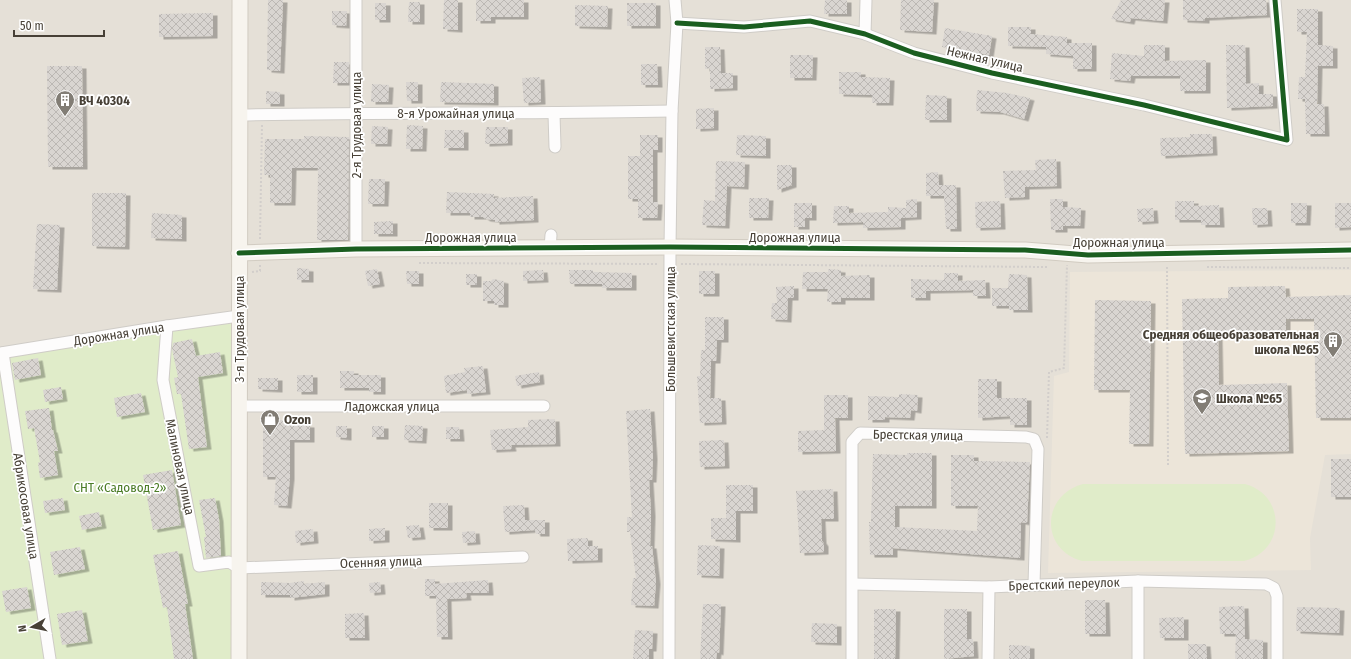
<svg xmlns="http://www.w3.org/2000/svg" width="1351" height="659" font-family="'Fira Sans Condensed',sans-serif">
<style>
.residential{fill:#e5e0d7}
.education{fill:#ece5d9}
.garden{fill:#e0ecc9}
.building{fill:url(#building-cross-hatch);filter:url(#shadow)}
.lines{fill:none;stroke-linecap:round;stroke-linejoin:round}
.street-casing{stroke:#cfccc7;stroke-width:13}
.secondary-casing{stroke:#d1cbc1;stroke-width:17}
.path{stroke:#d2cecb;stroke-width:2;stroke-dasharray:2 2;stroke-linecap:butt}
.street{stroke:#fdfcfc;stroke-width:11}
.secondary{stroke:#f7f4ee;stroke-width:15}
.cycleway-casing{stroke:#fff;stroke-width:8}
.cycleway{stroke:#1b5e20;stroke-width:5}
.labels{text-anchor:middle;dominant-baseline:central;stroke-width:3.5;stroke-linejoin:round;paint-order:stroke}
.street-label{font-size:13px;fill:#474036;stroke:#fff}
.poi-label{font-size:13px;font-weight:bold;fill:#474036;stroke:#fff;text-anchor:start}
.park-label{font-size:13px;fill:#4b7c26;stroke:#fff}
</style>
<defs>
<pattern id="building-cross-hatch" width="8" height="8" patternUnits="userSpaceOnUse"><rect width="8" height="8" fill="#d9d5d1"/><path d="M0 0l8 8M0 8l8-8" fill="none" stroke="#bcb8b4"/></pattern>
<filter id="shadow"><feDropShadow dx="4.5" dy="2.5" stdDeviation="0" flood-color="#0004"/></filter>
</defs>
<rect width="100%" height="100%" fill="#f1eeea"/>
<!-- residential -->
<polygon class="residential" points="0,0 1351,0 1351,659 239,659 0,353"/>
<!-- education -->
<polygon class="education" points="1351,270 1351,454 1325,455 1310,538 1311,570 1048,573 1054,376 1069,372 1070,272"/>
<!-- garden -->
<g class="garden">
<polygon points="239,316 239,659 0,659 0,353"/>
<path d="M1083 484H1245C1286 495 1286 551 1244 561H1082C1040 550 1041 495 1083 484Z"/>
</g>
<!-- building -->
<g class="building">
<polygon points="268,0 283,0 280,71 267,70"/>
<polygon points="444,0 458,0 458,30 443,29"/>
<polygon points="476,0 524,0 524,17 491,17 491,21 476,21"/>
<polygon points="825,0 847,0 847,14 824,14"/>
<polygon points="901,0 934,0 932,32 900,30"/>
<polygon points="1121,0 1165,0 1163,21 1131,18 1130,22 1111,19"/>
<polygon points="1183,0 1266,0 1267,15 1205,18 1205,21 1183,20"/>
<polygon points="409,2 420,2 420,22 408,22"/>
<rect x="375" y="3" width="11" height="17"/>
<rect x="627" y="3" width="29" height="23"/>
<polygon points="575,5 608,6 607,27 575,26"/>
<polygon points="1297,9 1318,9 1318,45 1333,46 1333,66 1318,66 1317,104 1324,104 1325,134 1306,134 1305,99 1298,99 1299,77 1305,77 1307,32 1297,32"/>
<polygon points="332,11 347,11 346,26 332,25"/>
<polygon points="213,13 213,36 159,37 159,14"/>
<polygon points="1008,27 1031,27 1031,34 1067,37 1067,43 1092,43 1092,69 1073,69 1073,56 1046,54 1046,47 1008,46"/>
<polygon points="945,28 992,36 989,55 942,47"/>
<polygon points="1144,45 1165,45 1165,61 1206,60 1206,91 1180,91 1180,76 1131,76 1130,81 1110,79 1112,53 1144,56"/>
<polygon points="1226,45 1245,45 1246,84 1259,83 1259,94 1273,94 1273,106 1227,108"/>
<polygon points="705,47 720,47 721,73 733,73 733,88 710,89 710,68 705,69"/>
<polygon points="790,55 813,55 812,78 790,78"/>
<polygon points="334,62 349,62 348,83 333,83"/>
<polygon points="641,64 657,64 658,85 641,85"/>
<polygon points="47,66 82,66 83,167 48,167"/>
<polygon points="839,72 861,72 861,77 890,78 889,103 872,103 872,95 839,94"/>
<polygon points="540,77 541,102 524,103 522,78"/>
<polygon points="406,82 418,82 418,101 407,101"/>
<polygon points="441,82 494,84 494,103 440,102"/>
<polygon points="372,84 389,85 388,102 371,102"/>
<polygon points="977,90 1007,93 1030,98 1024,119 1000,112 976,111"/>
<polygon points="266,91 280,92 280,104 266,104"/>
<polygon points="926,95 947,96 947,120 925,120"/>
<polygon points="714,108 714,128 696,129 696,109"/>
<polygon points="407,125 423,126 422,149 406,149"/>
<polygon points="372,126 388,127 387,144 371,144"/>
<polygon points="486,127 508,127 508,143 485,144"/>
<polygon points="445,130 464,130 464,148 444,148"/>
<polygon points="1190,134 1212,134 1213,153 1161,156 1160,138 1190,137"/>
<polygon points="640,135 658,135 658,150 653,150 653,202 658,202 657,218 638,218 638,199 628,199 628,156 640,156"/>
<polygon points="737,135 766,136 766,156 736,155"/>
<polygon points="304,136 349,137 348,240 317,240 318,168 292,168 291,203 270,203 270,175 264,175 265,139 304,139"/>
<polygon points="1056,159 1057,186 1025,187 1025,197 1005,198 1003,171 1036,170 1035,160"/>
<polygon points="716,161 745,162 744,187 727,186 725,226 702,225 704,200 715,201"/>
<polygon points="777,165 792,165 792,185 777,190"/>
<polygon points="938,172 939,185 956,185 957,229 946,229 944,196 926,196 926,173"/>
<polygon points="369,179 385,179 384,204 368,204"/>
<polygon points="447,192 494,194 494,198 533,196 534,220 495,222 495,220 486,219 483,217 470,217 470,213 446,213"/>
<polygon points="92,193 126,193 125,247 92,246"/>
<polygon points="749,198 769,198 768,218 749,218"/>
<polygon points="917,199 917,217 901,218 901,227 863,228 863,222 833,223 834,206 849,206 849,213 888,212 888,207 906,208 906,200"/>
<polygon points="1050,199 1063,199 1063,207 1081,208 1080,226 1063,226 1063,230 1051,230"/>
<polygon points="1000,201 1001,227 976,228 975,202"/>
<polygon points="1175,201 1194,201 1194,206 1219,205 1220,225 1201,225 1201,220 1175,220"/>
<polygon points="794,203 812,203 812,218 805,218 805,227 794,227"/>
<polygon points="1291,203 1307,203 1306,223 1291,223"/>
<polygon points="1335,203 1351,203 1351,227 1335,228"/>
<polygon points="1153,208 1154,221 1138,222 1137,209"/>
<polygon points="1252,208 1267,208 1268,224 1253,225"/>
<polygon points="152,213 182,215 182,239 151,238"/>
<polygon points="393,221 393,234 374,234 374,222"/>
<polygon points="37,224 60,225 57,290 33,289"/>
<polygon points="297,268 309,269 309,280 297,280"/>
<polygon points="377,269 380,284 368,286 365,271"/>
<polygon points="828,269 841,270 841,276 870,275 870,298 841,298 841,302 827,302 828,289 802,289 803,272 828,272"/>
<polygon points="543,270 544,280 523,281 523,271"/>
<polygon points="569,270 593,270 593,272 632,273 632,288 602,288 602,284 570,284"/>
<polygon points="406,271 419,271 419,284 407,284"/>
<rect x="699" y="271" width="16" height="23"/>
<polygon points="944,273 958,273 958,281 985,280 986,296 973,296 973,290 926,291 926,298 911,298 911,279 944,280"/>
<rect x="466" y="274" width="11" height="11"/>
<polygon points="1009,274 1027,275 1028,310 1009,310 1009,306 992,306 992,288 1008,288"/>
<polygon points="493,279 504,281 504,305 494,305 494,301 483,301 483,281 491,281"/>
<polygon points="794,286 794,298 788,298 787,320 771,319 772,303 777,303 776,287"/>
<polygon points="1285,286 1286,297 1351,295 1351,418 1316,418 1314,319 1286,319 1286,331 1218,332 1219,385 1287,383 1289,451 1185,454 1182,299 1228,298 1228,287"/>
<polygon points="1095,300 1151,301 1149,444 1129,444 1130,390 1094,390"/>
<polygon points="705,317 724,317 724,340 717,340 716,361 711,361 710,398 721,398 722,422 700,423 697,376 700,376 701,350 705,350"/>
<polygon points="192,339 196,356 220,352 223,373 198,377 207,447 189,449 181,394 177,394 174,378 178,377 172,349 173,343"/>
<polygon points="38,358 41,375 15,380 12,363"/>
<polygon points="483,366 486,392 467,394 467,390 446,393 444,376 465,372 464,368"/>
<polygon points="340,371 354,371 354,375 381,375 381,392 369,392 369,388 340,388"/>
<polygon points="539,372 540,382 517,386 515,376"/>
<rect x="297" y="375" width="16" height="17"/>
<polygon points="258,378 278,378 278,390 258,389"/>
<polygon points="978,379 997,379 997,398 1027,398 1027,425 1010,425 1010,416 978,418"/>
<polygon points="61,387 63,399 45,402 43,390"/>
<polygon points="141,393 145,412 117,417 114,398"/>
<polygon points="899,394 918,395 917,411 911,410 910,418 885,417 885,420 868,420 868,396 899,397"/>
<polygon points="824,395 848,395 848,418 835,418 836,451 798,452 798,431 824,430"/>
<polygon points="49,408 52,430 53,430 58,451 54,451 58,475 40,478 38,463 40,462 34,428 28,429 25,411"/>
<polygon points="650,409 653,457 652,480 649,480 651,514 650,546 652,546 656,582 654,606 631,605 633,578 636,578 630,532 627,532 627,517 632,517 626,411"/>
<polygon points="555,419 556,444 511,445 512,449 492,450 490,430 528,427 528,420"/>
<polygon points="263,420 290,420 290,424 310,425 310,440 290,440 290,477 287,506 274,505 276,477 263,477"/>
<polygon points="405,425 423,426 422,441 404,440"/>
<polygon points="336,426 347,426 347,438 336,437"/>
<rect x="372" y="426" width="12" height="11"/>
<polygon points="446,427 459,427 460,439 446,439"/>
<polygon points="724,440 725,466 700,467 699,441"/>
<polygon points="907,453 932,453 932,506 895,506 895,527 977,531 978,506 951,506 951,455 974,455 974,461 1030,462 1027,523 1021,522 1020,558 893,548 893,555 870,555 869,522 871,522 873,454 907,455"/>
<rect x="1331" y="459" width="20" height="38"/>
<polygon points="172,470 181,525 153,530 143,475"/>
<polygon points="726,485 753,485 753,511 736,511 736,540 711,539 711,518 726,518"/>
<polygon points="833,489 834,519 821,519 822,541 824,544 824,552 800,553 796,491"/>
<polygon points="63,498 65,510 45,513 43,501"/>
<polygon points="215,498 219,519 221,556 206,558 204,537 206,537 199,500"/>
<rect x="429" y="503" width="19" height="25"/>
<polygon points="524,505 525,520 545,520 545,534 536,534 535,530 505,532 503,506"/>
<polygon points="99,512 102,526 82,530 79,516"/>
<polygon points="419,525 421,537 408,538 406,526"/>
<polygon points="385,528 385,540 369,541 369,529"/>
<polygon points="313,529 314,541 296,543 295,531"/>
<polygon points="475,531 476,542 463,543 462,532"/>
<polygon points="588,538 588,546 598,546 598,560 568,561 567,539"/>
<polygon points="698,545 720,546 719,576 697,575"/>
<polygon points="80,547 85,569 54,575 50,552"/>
<polygon points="178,551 188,604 185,604 193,659 174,659 167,607 163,608 153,555"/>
<polygon points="425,579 435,579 435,584 488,580 489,593 466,593 467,598 447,599 448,637 437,637 436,596 425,596"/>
<polygon points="304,581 304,584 325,582 325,594 290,598 290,595 261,595 261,582 290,583"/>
<polygon points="380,582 381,592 370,593 369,583"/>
<polygon points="27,587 31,608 6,612 2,591"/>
<polygon points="1085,600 1105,600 1106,634 1085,634"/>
<polygon points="703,604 721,604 719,653 717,652 716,659 700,659"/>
<polygon points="1244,606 1245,639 1263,640 1263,659 1235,659 1236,634 1220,634 1219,607"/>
<polygon points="1297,607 1340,608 1339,633 1296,631"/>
<polygon points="874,609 896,609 895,659 874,659"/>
<polygon points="944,609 967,609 967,639 973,639 974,656 944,659"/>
<polygon points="82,610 88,641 62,645 57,614"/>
<polygon points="364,613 365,638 345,638 345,614"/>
<polygon points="1184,617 1184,638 1160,638 1159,618"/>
<polygon points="812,623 837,624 837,643 811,642"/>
<polygon points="635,630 653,631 652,649 649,649 649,659 633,659"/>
<polygon points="1188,644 1206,644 1207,659 1188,659"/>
<polygon points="1009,645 1030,646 1030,659 1009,659"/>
</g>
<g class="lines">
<!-- street casing -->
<g class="street-casing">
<g id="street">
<polyline points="677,23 744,27 810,21 865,34 914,53 992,73 1144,105 1287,140 1275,0"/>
<polyline points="865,34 866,0"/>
<polyline points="554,114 555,147"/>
<path d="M240 115C384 112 528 114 672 111"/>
<polyline points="550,248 551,235"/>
<polyline points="356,249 356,0"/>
<polyline points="167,326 163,380 199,566 229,562 239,568 523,557"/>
<polyline points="0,353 167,326 239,316"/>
<polyline points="3,353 50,659"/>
<polyline points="239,406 544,406"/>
<polyline points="853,584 989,587 1138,581 1266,584 1274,588 1277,596 1277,659"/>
<polyline points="669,659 670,247 672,111 677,23 675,0"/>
<polyline points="852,659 852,442 860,433 1026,437 1034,439 1038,449 1034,585"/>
<polyline points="988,659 989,587"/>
<polyline points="1138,659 1138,581"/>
</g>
</g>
<!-- secondary casing -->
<g class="secondary-casing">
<g id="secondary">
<polyline points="239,253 356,249 670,247 1025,250 1088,255 1351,250"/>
<polyline points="239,659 240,0"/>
</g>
</g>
<!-- path -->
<g class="path">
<polyline points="260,239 262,125"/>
<polyline points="419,263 658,264"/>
<polyline points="681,264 1048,267"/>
<polyline points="1167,267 1168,465"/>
<polyline points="1207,267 1351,268"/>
<polyline points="252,272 260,271 260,265"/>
<polyline points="1047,438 1049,372 1064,368 1067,265"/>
</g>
<!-- street -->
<use href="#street" class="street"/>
<!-- secondary -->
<use href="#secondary" class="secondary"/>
<!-- cycleway casing -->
<g class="cycleway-casing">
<g id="cycleway">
<polyline points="677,23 744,27 810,21 865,34 914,53 992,73 1144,105 1287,140 1275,0"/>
<polyline points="239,253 356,249 670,247 1025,250 1088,255 1351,250"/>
</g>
</g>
<!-- cycleway -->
<use href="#cycleway" class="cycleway"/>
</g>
<!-- icons -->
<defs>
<g id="building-pin" transform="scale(1)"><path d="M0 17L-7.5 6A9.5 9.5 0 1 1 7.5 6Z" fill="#827d75" stroke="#fff"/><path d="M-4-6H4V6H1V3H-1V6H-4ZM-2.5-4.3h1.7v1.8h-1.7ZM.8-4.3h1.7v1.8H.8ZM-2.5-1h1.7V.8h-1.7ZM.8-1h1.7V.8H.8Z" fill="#fff"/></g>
<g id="school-pin" transform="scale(1)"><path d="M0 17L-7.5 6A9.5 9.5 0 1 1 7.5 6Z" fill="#827d75" stroke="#fff"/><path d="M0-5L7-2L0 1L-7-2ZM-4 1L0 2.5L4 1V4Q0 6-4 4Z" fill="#fff"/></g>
<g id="shop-pin" transform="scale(1)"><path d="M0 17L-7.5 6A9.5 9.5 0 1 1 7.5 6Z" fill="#827d75" stroke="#fff"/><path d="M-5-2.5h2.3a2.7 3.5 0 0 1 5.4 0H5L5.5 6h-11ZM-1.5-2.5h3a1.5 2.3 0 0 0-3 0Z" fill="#fff"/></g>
</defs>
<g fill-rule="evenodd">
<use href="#building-pin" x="65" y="100"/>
<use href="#building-pin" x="1333" y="341"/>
<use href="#school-pin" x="1202" y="398"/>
<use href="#shop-pin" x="270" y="419"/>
</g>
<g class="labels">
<!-- street labels -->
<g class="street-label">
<text transform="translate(985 59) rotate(13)">Нежная улица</text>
<text x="456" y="113">8-я Урожайная улица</text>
<text transform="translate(356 125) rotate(-90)">2-я Трудовая улица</text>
<text x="471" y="237">Дорожная улица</text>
<text x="795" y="237">Дорожная улица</text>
<text x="1119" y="242">Дорожная улица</text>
<text transform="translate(239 329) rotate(-90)">3-я Трудовая улица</text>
<text transform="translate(670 329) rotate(-90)">Большевистская улица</text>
<text transform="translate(119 334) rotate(-9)">Дорожная улица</text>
<text x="392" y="406">Ладожская улица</text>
<text transform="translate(918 435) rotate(1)">Брестская улица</text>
<text transform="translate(180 467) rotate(78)">Малиновая улица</text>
<text transform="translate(26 506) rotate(81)">Абрикосовая улица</text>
<text transform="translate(381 562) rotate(-2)">Осенняя улица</text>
<text transform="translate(1064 584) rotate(-2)">Брестский переулок</text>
</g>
<!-- poi labels -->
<g class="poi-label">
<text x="79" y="100">ВЧ 40304</text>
<text x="1319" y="334" text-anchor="end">Средняя общеобразовательная<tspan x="1319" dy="15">школа №65</tspan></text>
<text x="1216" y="398">Школа №65</text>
<text x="284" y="419">Ozon</text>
</g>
<!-- park labels -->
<g class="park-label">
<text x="120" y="487">СНТ «Садовод-2»</text>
</g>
</g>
<!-- north arrow -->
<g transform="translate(32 627) rotate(261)" stroke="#ffffff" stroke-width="3" paint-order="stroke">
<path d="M0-3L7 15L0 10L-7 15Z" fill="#474036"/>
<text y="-6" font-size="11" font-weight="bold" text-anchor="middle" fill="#474036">N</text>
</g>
<!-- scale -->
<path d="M14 30v6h90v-6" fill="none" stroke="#474036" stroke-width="2"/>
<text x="20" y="30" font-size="12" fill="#474036" stroke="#ffffff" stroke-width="3" paint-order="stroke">50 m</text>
</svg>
